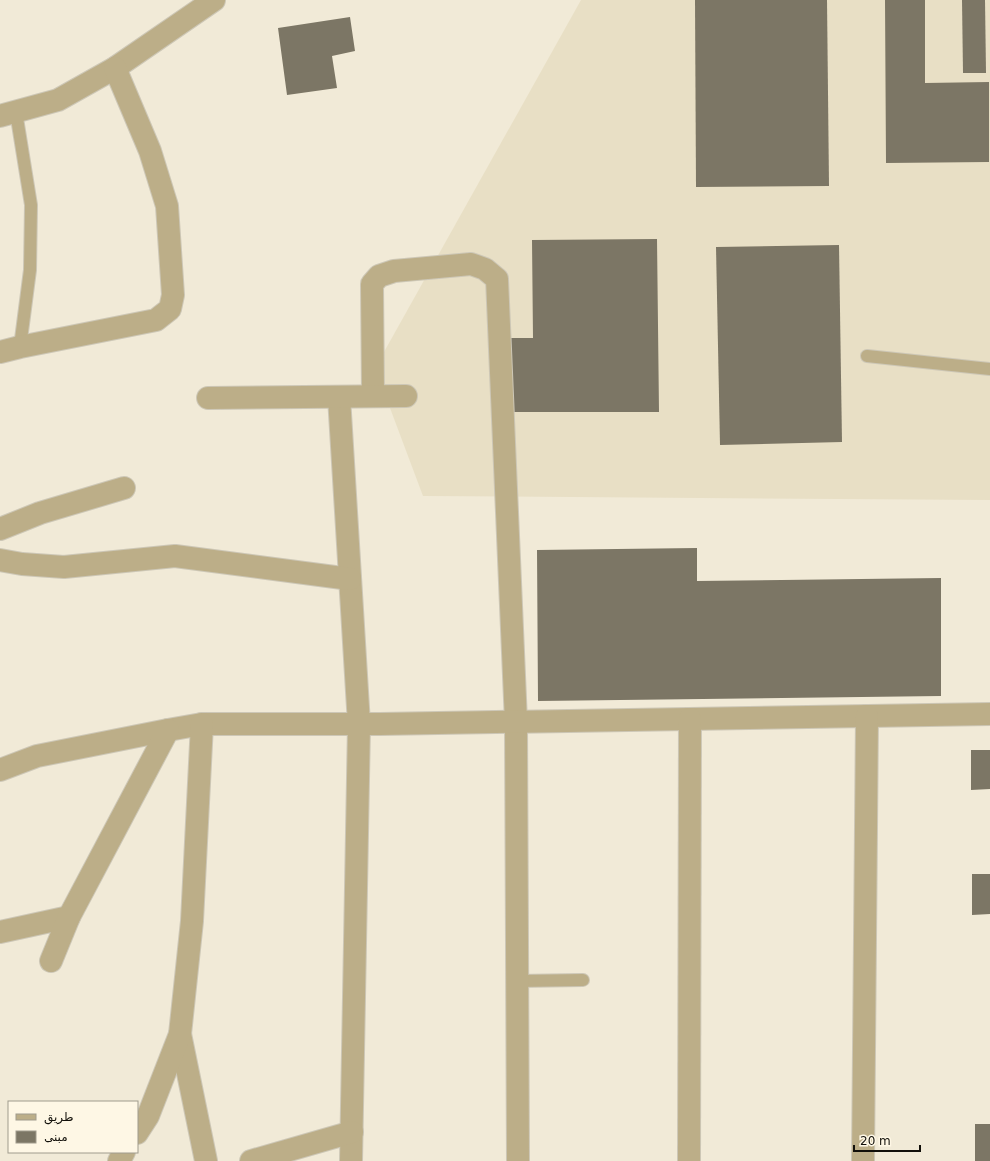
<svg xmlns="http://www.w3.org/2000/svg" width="990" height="1161" font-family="'DejaVu Sans','Noto Naskh Arabic',sans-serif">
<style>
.built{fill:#e8dfc5}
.building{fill:#7c7665}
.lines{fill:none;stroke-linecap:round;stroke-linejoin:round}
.service-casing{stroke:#cdc7b6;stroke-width:14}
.minor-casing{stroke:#cdc7b6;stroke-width:24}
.service{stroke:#bcae88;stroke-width:12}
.minor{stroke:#bcae88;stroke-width:22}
</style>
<rect width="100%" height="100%" fill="#f1ead7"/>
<!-- built -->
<polygon class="built" points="581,0 990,0 990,500 423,496 375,368"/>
<!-- building -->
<g class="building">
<polygon points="695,0 827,0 829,186 696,187"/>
<polygon points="885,0 925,0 925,83 989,82 989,162 886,163"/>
<polygon points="962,0 985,0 986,73 963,73"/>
<polygon points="350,17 355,51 332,56 337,88 287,95 278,28"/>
<polygon points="657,239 659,412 508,412 508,338 533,338 532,240"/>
<polygon points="839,245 842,442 720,445 716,247"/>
<polygon points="697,548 697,581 941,578 941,696 538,701 537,550"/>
<polygon points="971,750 990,750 990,789 971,790"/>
<polygon points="972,874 990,874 990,914 972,915"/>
<rect x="975" y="1124" width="15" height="37"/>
</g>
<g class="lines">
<!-- service casing -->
<g class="service-casing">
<g id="service">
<polyline points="16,112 31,205 30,270 20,347"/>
<polyline points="867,356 990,369"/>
<polyline points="517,981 583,980"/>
</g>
</g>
<!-- minor casing -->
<g class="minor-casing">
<g id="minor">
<polyline points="0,116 58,100 115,68 214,0"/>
<polyline points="0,352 20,347 156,320 170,309 173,295 167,206 150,151 115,68"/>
<polyline points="373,396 372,284 379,276 394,271 471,264 485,269 497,279 516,722 518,1161"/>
<polyline points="339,397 359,724 351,1161"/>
<polyline points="208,398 406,396"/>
<polyline points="0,529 40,513 124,488"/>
<polyline points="0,560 22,564 64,567 175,556 350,579"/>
<polyline points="0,770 37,756 168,730 202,724 380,724 990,714"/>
<polyline points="0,932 69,917"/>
<polyline points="51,961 69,917 168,730"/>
<polyline points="180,1034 206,1161"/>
<polyline points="137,1133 148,1116 180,1034 192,921 202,724"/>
<polyline points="119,1161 124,1152"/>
<polyline points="251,1161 352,1132"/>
<polyline points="689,1161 690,719"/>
<polyline points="863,1161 867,716"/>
</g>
</g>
<!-- service -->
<use href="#service" class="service"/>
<!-- minor -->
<use href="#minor" class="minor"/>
</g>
<!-- legend -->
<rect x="8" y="1101" width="130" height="52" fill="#fef7e5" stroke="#a09b8d"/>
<rect x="16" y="1114" width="20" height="6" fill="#bcae88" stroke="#a09b8d"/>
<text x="44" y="1121" font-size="12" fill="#12100a">طريق</text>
<rect x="16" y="1131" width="20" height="12" fill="#7c7665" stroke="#a09b8d"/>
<text x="44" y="1141" font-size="12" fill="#12100a">مبنى</text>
<!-- scale -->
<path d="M854 1145v6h66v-6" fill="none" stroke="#12100a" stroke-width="2"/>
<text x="860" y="1145" font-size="12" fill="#12100a" stroke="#fef7e5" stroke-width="3" paint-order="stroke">20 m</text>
</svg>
